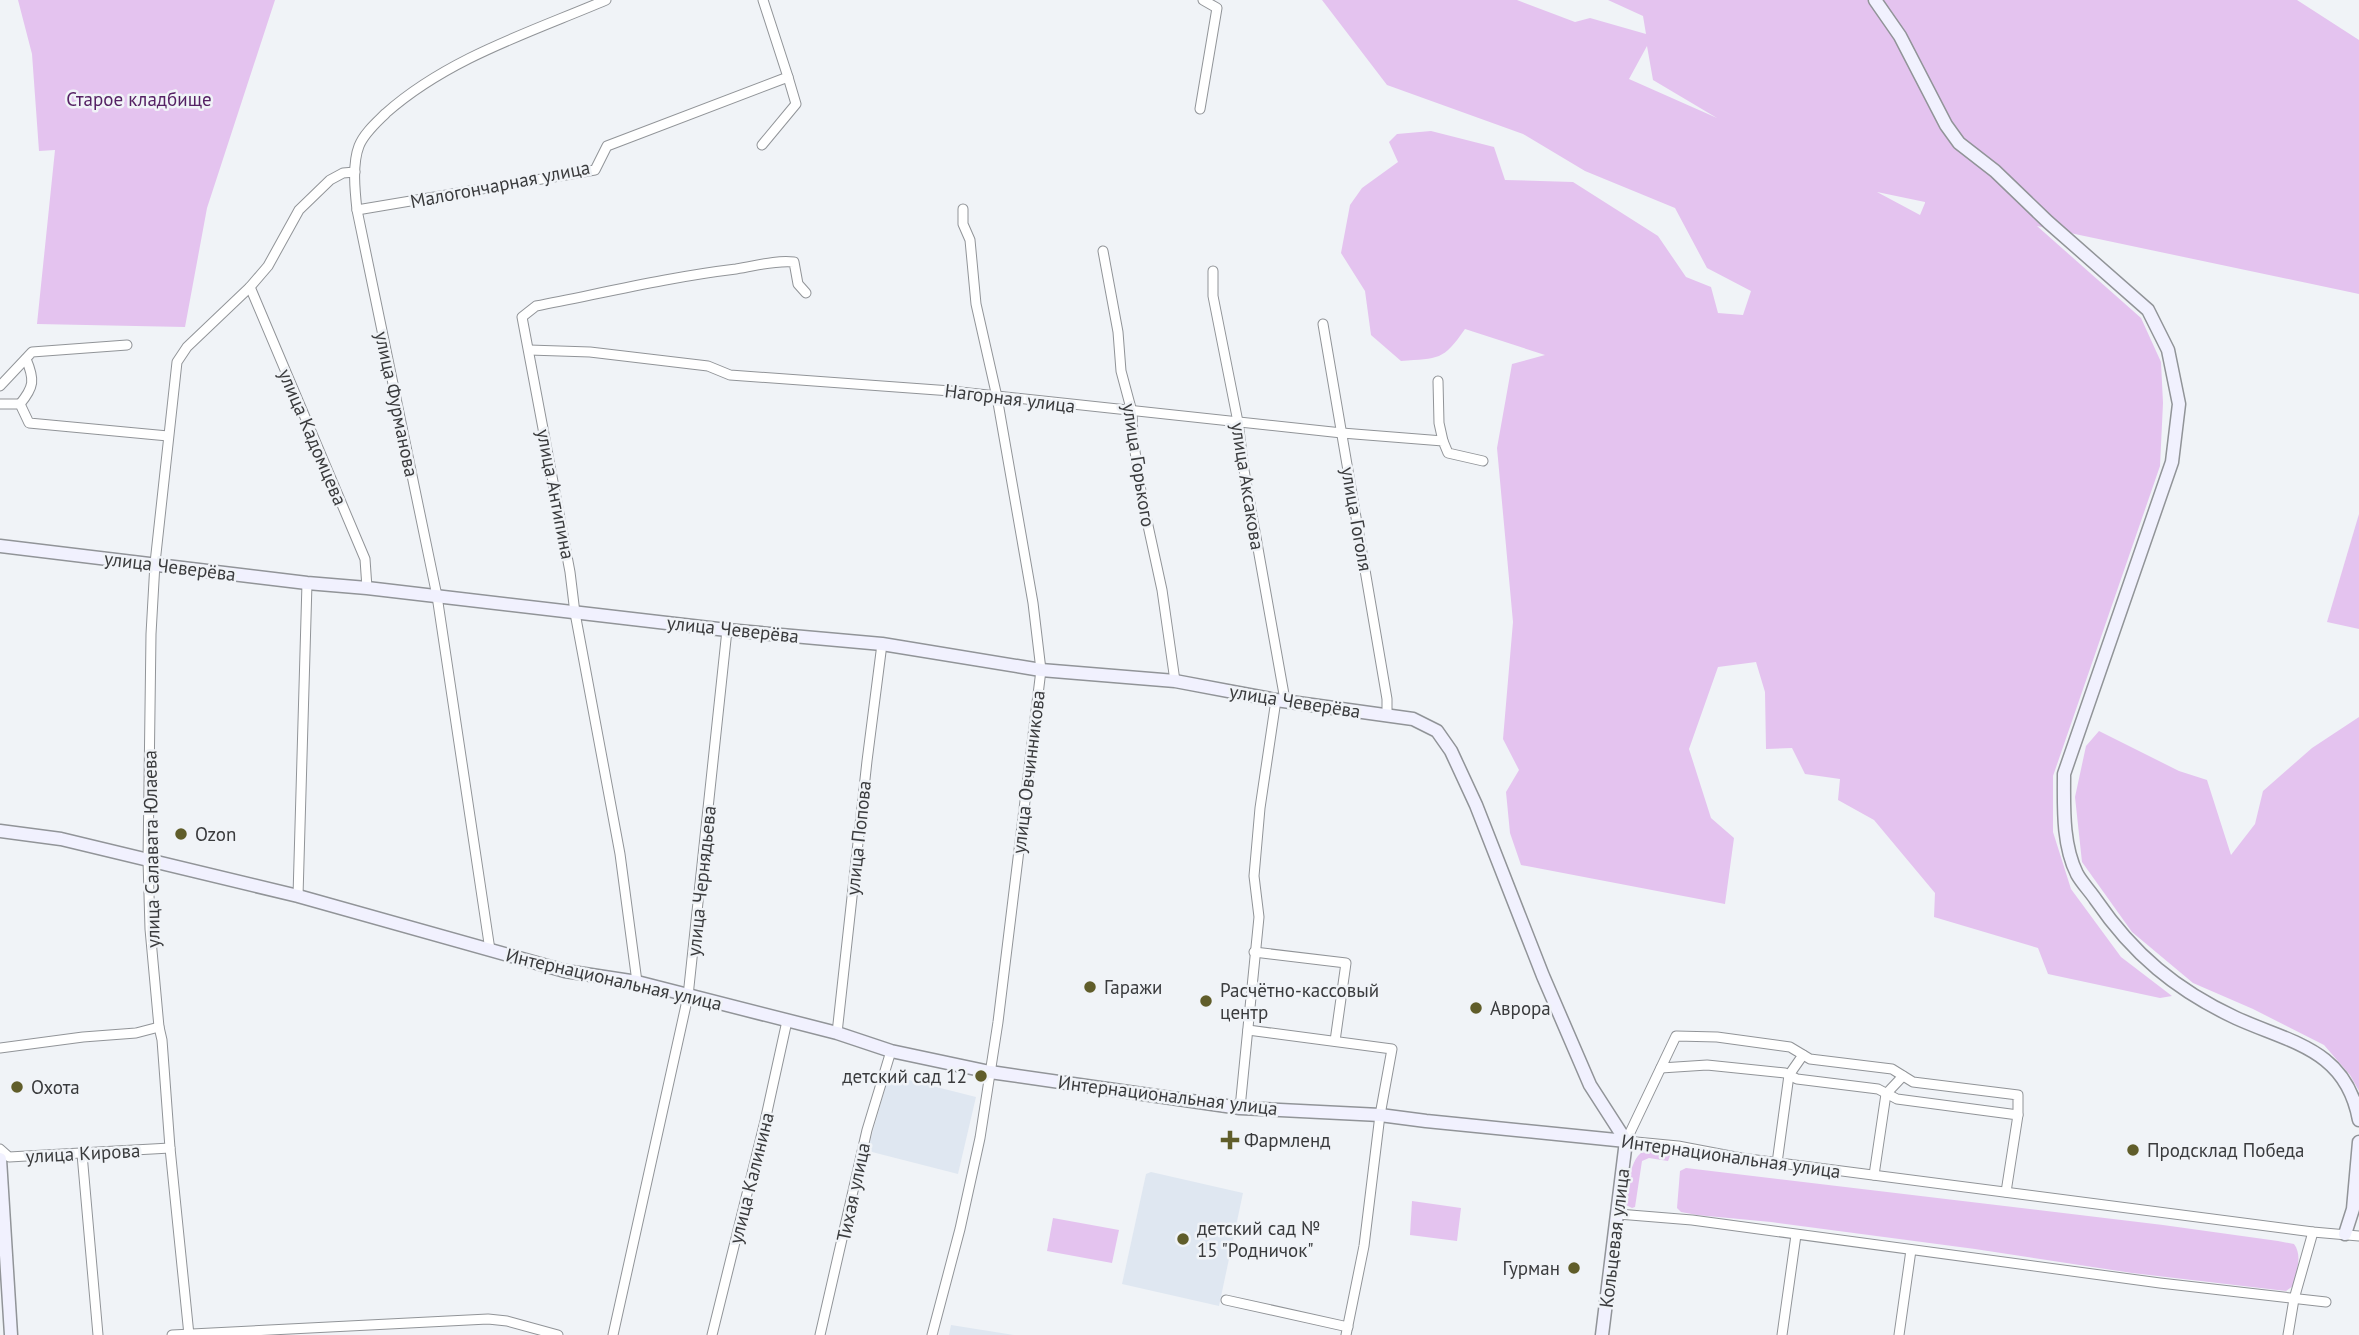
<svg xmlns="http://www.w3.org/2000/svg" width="2359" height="1335" font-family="'PT Sans',sans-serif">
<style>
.built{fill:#dfe7f1}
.green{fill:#e4c3ef;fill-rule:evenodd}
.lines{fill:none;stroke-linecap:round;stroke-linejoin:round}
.street-casing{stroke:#919498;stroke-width:11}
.secondary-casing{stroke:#919498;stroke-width:15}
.street{stroke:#fff;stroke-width:9}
.secondary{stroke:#f1f1fe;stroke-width:12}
.poi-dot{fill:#605d2a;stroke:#f0f3f7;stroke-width:2.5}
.labels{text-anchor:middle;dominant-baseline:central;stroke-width:5;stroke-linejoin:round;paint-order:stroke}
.park-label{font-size:19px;fill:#552164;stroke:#f0f3f7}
.street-label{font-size:19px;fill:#3a3b3d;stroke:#f0f3f7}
.poi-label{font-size:19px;fill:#3a3b3d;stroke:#f0f3f7;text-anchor:start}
</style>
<rect width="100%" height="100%" fill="#f0f3f7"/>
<!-- built -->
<g class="built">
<polygon points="889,1075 976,1097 958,1174 872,1152 868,1148"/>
<polygon points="1151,1172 1243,1193 1219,1306 1122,1284 1146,1174"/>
<polygon points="951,1325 1014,1335 949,1335"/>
</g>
<!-- green -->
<g class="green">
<polygon points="18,0 275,0 207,208 185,327 37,324 55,150 39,151 32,54"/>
<path d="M1322 0H1517L1575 22 1590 18 1646 34 1643 16 1608 0H2297L2359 40V294L2037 226 2141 318 2161 362 2163 403 2160 466 2053 776V832L2071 889 2121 957 2172 996 2160 998 2048 974 2038 948 1934 917 1935 893 1874 820 1838 800 1840 779 1805 774 1792 748 1766 749 1765 692 1756 662 1718 667 1689 749 1711 818 1734 838 1725 904 1521 865 1510 833 1506 792 1519 770 1503 739 1513 622 1497 448 1512 364 1545 355 1465 329C1443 361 1439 358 1401 361L1371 335 1365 291 1341 253 1350 205 1362 188 1398 162 1389 142 1397 134 1431 131 1494 147 1505 180 1573 182 1658 236 1686 277 1711 287 1718 313 1743 315 1751 291 1707 268 1675 208 1585 171 1523 134 1387 85ZM1647 46 1653 80 1717 118 1629 79ZM1877 192 1925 202V203L1920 215Z"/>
<polygon points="2359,514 2359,629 2327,622"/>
<polygon points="2359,717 2359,1091 2350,1075 2324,1045 2253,1009 2193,983 2132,932 2082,862 2075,797 2086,746 2099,731 2179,771 2207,780 2231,855 2255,824 2263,791 2312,748"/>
<path d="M1652 1147 1669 1151 1670 1156 1668 1161 1649 1158 1642 1161 1635 1207 1632 1208 1626 1205C1630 1184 1627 1154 1652 1147Z"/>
<path d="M1686 1168 2163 1225 2278 1241 2294 1244C2303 1256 2296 1272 2293 1286L2286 1291 2132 1273 1975 1249 1771 1222 1697 1215 1681 1212 1677 1208 1680 1171Z"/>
<polygon points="1412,1201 1461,1208 1457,1241 1410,1235"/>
<polygon points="1053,1218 1119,1230 1112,1263 1047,1251"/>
</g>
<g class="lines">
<!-- street casing -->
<g class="street-casing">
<g id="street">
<polyline points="1200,109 1217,8 1203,0"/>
<polyline points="762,145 796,104 788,77"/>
<polyline points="357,210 595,170 607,146 788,77 763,0"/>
<polyline points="1103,251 1118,332 1121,371 1132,412 1133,438 1142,498 1162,590 1175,681"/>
<polyline points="1213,271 1213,296 1238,422 1244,470 1285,700"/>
<polyline points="250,287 365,559 367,588"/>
<polyline points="1323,324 1387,699 1387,715"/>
<polyline points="529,350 590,352 708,366 730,375 951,391 1342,433 1443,441 1448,453 1483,461"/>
<polyline points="1438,381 1439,423 1443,441"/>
<polyline points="0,386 32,352 127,345"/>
<polyline points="0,404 20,404 29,423 168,436"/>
<path d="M20 404C34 387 35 380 26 359"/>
<polyline points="298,896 307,583"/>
<path d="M490 950 437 596 357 210C355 192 352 164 359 146 364 133 377 122 386 113 448 58 531 32 606 0"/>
<polyline points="1254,952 1346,963 1335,1041"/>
<path d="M637 982 620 854 575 613 570 572 522 317 536 306C603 293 669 277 736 269 756 266 774 260 794 262L798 284 806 293"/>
<polyline points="1248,1030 1392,1049 1380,1115 1364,1246 1346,1335"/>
<polyline points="837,1033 867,761 882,644"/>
<polyline points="0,1048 83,1037 136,1033 159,1027"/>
<polyline points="1661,1068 1707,1065 1785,1073 1797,1079 1878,1089 1897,1099 2018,1115 2006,1192"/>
<polyline points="1240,1108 1259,917 1254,876 1260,808 1276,700"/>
<polyline points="2018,1115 2018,1095 1913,1082 1892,1069 1810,1059 1790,1047 1717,1037 1676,1036 1626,1141 1678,1146 1741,1158 2313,1232 2359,1236"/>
<polyline points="0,1149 9,1157 170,1148"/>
<polyline points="82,1154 98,1335"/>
<polyline points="1777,1163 1789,1075 1803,1055"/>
<polyline points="1874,1175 1886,1094 1903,1076"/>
<polyline points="1618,1214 1692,1220 2160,1283 2326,1302"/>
<polyline points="1226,1300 1348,1327"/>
<polyline points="172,1335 488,1319 507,1321 558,1335"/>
<polyline points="189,1335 170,1148 162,1040 159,1027 150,929 148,860 151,634 155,563 177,362 187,347 250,287 268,266 299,210 330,180 343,173 355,172"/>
<polyline points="613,1335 688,996 727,630"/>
<polyline points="712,1335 765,1121 787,1021"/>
<polyline points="820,1335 867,1130 891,1051"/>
<polyline points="932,1335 960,1229 980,1138 998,1022 1041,670 1033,603 997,397 976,304 970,240 963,224 963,209"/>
<polyline points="1782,1335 1796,1235"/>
<polyline points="1899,1335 1911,1250"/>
<polyline points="2288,1335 2294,1299 2313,1232"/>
</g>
</g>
<!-- secondary casing -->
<g class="secondary-casing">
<g id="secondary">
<path d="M1875 0 1900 36 1946 125 1959 143 1995 171 2048 222 2148 310 2168 350 2179 404 2172 462 2064 774C2064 806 2062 844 2077 874 2082 883 2090 891 2096 900 2133 954 2176 990 2236 1018 2291 1043 2346 1049 2359 1120"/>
<polyline points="0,546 307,583 367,588 727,630 882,644 1041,670 1175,681 1276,700 1413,719 1437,731 1451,751 1476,805 1543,976 1590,1085 1626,1141"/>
<polyline points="0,831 61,839 298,896 565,971 637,982 837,1033 891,1051 990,1072 1240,1108 1380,1115 1426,1121 1626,1141"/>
<polyline points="0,1159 11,1335"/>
<polyline points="2345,1234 2353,1209 2359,1142"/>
<polyline points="1602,1335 1626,1141"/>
</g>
</g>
<!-- street -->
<use href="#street" class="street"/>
<!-- secondary -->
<use href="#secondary" class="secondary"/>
</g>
<!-- markers -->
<g class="poi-dot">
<circle cx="181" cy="834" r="7"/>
<circle cx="1090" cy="987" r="7"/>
<circle cx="1206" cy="1001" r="7"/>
<circle cx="1476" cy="1008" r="7"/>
<circle cx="981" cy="1076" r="7"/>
<circle cx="17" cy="1087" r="7"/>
<path d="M1226.5 1129.5h7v7h7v7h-7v7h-7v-7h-7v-7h7z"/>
<circle cx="2133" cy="1150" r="7"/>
<circle cx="1183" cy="1239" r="7"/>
<circle cx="1574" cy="1268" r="7"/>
</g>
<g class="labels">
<!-- park labels -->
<g class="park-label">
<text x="139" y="99">Старое кладбище</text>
</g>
<!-- street labels -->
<g class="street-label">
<text transform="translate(500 184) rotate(-11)">Малогончарная улица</text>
<text transform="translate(1010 398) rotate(7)">Нагорная улица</text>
<text transform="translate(397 404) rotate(78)">улица Фурманова</text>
<text transform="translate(313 437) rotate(67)">улица Кадомцева</text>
<text transform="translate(1139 465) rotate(81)">улица Горького</text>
<text transform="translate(1248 486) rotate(81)">улица Аксакова</text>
<text transform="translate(556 494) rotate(79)">улица Антипина</text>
<text transform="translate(1357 519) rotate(80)">улица Гоголя</text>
<text transform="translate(170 566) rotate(7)">улица Чеверёва</text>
<text transform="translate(733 629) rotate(6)">улица Чеверёва</text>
<text transform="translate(1295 701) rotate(9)">улица Чеверёва</text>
<text transform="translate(1028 772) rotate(-83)">улица Овчинникова</text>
<text transform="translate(858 838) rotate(-84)">улица Попова</text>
<text transform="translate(151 849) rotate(-91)">улица Салавата Юлаева</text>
<text transform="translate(701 881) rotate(-84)">улица Чернядьева</text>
<text transform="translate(614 979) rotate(13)">Интернациональная улица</text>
<text transform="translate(1168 1095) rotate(7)">Интернациональная улица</text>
<text transform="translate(83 1153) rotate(-3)">улица Кирова</text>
<text transform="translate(1731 1156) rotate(8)">Интернациональная улица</text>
<text transform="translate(751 1178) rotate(-76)">улица Калинина</text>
<text transform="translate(853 1192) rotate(-78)">Тихая улица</text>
<text transform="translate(1614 1238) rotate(-83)">Кольцевая улица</text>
</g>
<!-- poi labels -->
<g class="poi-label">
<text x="195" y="834">Ozon</text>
<text x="1104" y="987">Гаражи</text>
<text x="1220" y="990">Расчётно-кассовый<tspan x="1220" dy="22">центр</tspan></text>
<text x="1490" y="1008">Аврора</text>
<text x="967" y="1076" text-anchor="end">детский сад 12</text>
<text x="31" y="1087">Охота</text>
<text x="1244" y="1140">Фармленд</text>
<text x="2147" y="1150">Продсклад Победа</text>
<text x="1197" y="1228">детский сад №<tspan x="1197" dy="22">15 "Родничок"</tspan></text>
<text x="1560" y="1268" text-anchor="end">Гурман</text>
</g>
</g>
</svg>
